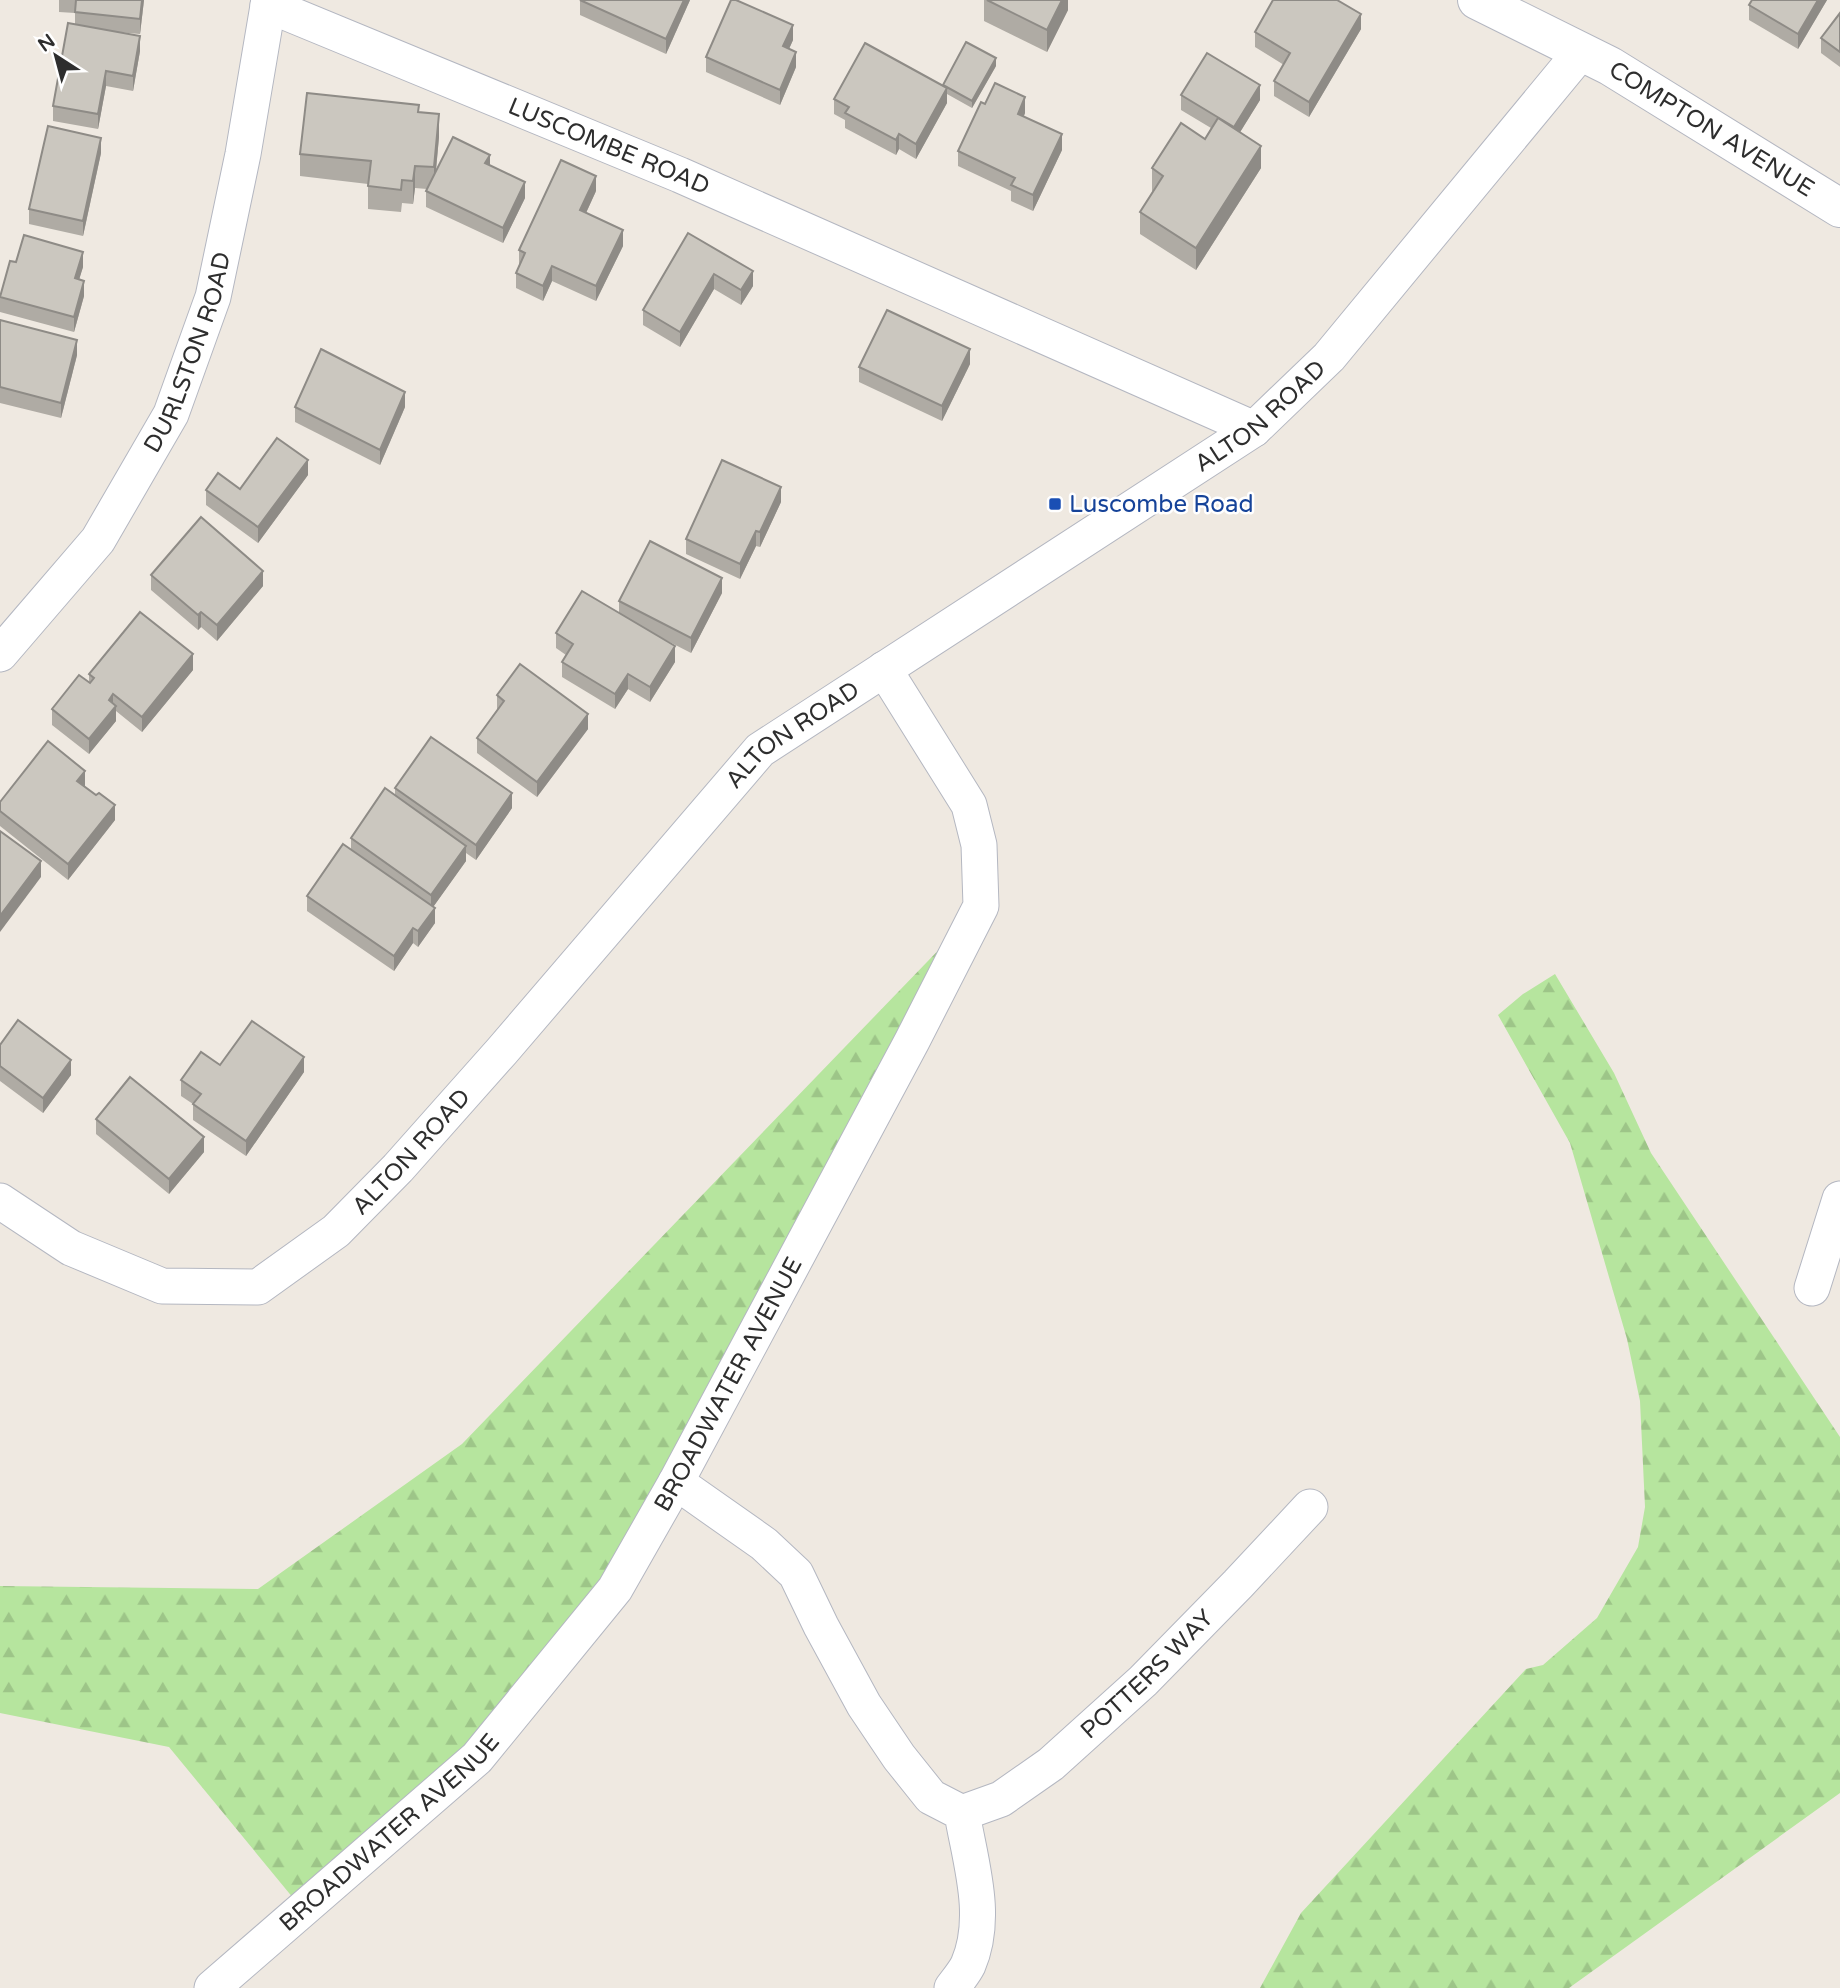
<svg xmlns="http://www.w3.org/2000/svg" width="1840" height="1988" font-family="'Varela Round',sans-serif">
<style>
.forest{fill:url(#forest-firs)}
.lines{fill:none;stroke-linecap:round;stroke-linejoin:round}
.minor-casing{stroke:#b4b7c1;stroke-width:37}
.tertiary-casing{stroke:#b4b7c1;stroke-width:40}
.minor{stroke:#fff;stroke-width:35}
.tertiary{stroke:#fff;stroke-width:38}
.wall{fill:#afaba4}
.shaded-wall{fill:#8e8b86}
.building{fill:#cbc7bf;stroke:#8e8b86;stroke-width:2}
.transit-dot{fill:#1a4fb4;stroke:#fff;stroke-width:2.5}
.labels{text-anchor:middle;dominant-baseline:central;stroke-width:5;stroke-linejoin:round;paint-order:stroke}
.street-label{font-size:24px;fill:#2e2e2e;stroke:#fff}
.transit-label{font-size:24px;fill:#164399;stroke:#fff;text-anchor:start}
</style>
<defs>
<pattern id="forest-firs" width="22" height="20" patternUnits="userSpaceOnUse" patternTransform="scale(1.75)"><rect width="22" height="20" fill="#b6e59e"/><path d="M5 1l3.5 6h-7zM16 11l3.5 6h-7z" fill="#9dc588"/></pattern>
</defs>
<rect width="100%" height="100%" fill="#efe9e1"/>
<!-- forest -->
<g class="forest">
<polygon points="981,906 676,1482 477,1758 303,1910 169,1747 0,1713 0,1586 258,1589 462,1444"/>
<polygon points="1555,974 1614,1073 1651,1153 1840,1437 1840,1793 1569,1988 1260,1988 1301,1913 1526,1669 1543,1665 1597,1618 1638,1547 1645,1507 1640,1401 1627,1339 1570,1143 1498,1015 1523,994"/>
</g>
<g class="lines">
<!-- minor casing -->
<g class="minor-casing">
<g id="minor">
<path id="s1" d="M268 5 680 175 1254 429"/>
<path id="s2" d="M0 654 98 540 171 414 213 297 243 154 269 0"/>
<path id="s3" d="M0 1201 71 1248 162 1286 258 1287 336 1231 398 1168 502 1051 760 750 1254 429 1329 357 1580 53"/>
<polyline points="1812,1288 1840,1199"/>
<path d="M676 1482 764 1544 796 1574 821 1626 864 1705 899 1757 931 1797 962 1813C970 1861 989 1917 968 1965 964 1973 957 1981 952 1988"/>
<path id="s4" d="M962 1813 1001 1799 1051 1764 1143 1681 1238 1584 1310 1507"/>
<path id="s5" d="M212 1988 477 1758 615 1589 676 1482 912 1041 981 906 979 845 969 805 884 669"/>
</g>
</g>
<!-- tertiary casing -->
<g class="tertiary-casing">
<g id="tertiary">
<path id="s6" d="M1477 0 1610 66 1840 208"/>
</g>
</g>
<!-- minor -->
<use href="#minor" class="minor"/>
<!-- tertiary -->
<use href="#tertiary" class="tertiary"/>
</g>
<!-- wall -->
<g class="wall">
<polygon points="59,0 144,0 140,34 117,32 140,51 133,91 106,86 98,129 53,121 53,106 75,24 75,13 59,12"/>
<polygon points="580,0 690,0 666,54 580,15"/>
<polygon points="984,0 1068,0 1068,10 1047,52 984,21"/>
<polygon points="1827,0 1798,49 1749,20 1749,5"/>
<polygon points="1840,13 1840,67 1821,53 1821,38"/>
<polygon points="1361,29 1309,117 1274,96 1274,81 1284,65 1255,47 1255,32"/>
<polygon points="793,40 789,49 796,67 780,105 706,72 706,57"/>
<polygon points="996,66 972,108 947,94 947,103 916,159 899,149 896,155 845,128 845,120 834,114 834,99 943,86 943,85"/>
<polygon points="1181,95 1260,100 1240,132 1261,168 1196,270 1140,234 1140,212 1153,192 1152,191 1152,168 1205,139 1211,128 1181,110"/>
<polygon points="985,104 1025,113 1024,116 1062,150 1033,211 1011,201 1011,191 958,166 958,151"/>
<polygon points="419,112 439,137 436,171 490,166 525,198 503,243 426,207 426,191 427,189 415,188 413,204 402,203 401,212 368,209 368,184 300,176 300,154"/>
<polygon points="101,153 83,236 29,224 29,209"/>
<polygon points="596,191 586,213 623,246 596,301 552,281 543,301 516,288 516,273 519,265 519,250"/>
<polygon points="688,233 753,286 741,305 714,289 680,347 643,325 643,310"/>
<polygon points="16,262 83,267 79,279 84,296 74,332 0,312 0,297"/>
<polygon points="0,320 77,355 61,418 0,403"/>
<polygon points="970,364 942,421 859,382 859,367"/>
<polygon points="295,407 405,407 380,465 295,422"/>
<polygon points="308,475 258,543 206,505 206,490 240,489"/>
<polygon points="781,502 760,547 756,546 740,579 686,554 686,539"/>
<polygon points="151,575 263,586 217,641 201,627 198,630 151,590"/>
<polygon points="722,593 691,653 656,635 675,662 650,702 628,689 615,709 562,677 562,662 566,655 556,648 556,633 619,613 619,601"/>
<polygon points="193,670 142,732 116,711 116,721 89,754 52,725 52,709 89,682 89,674"/>
<polygon points="497,695 588,729 537,797 477,753 477,738 497,710"/>
<polygon points="85,787 115,820 68,880 0,826 0,802"/>
<polygon points="395,788 512,808 476,860 466,853 466,861 433,907 435,923 418,947 413,943 394,971 307,911 307,896 351,849 351,838 395,795"/>
<polygon points="0,1045 71,1075 43,1113 0,1081"/>
<polygon points="220,1065 304,1072 246,1156 193,1120 193,1104 181,1096 181,1080"/>
<polygon points="96,1119 204,1152 169,1194 96,1134"/>
</g>
<!-- shaded-wall -->
<g class="shaded-wall">
<polygon points="142,0 144,0 140,34 140,19"/>
<polygon points="684,0 690,0 666,54 666,39"/>
<polygon points="1062,0 1068,0 1068,10 1047,52 1047,30"/>
<polygon points="1818,0 1827,0 1798,49 1798,34"/>
<polygon points="1361,14 1361,29 1309,117 1309,102"/>
<polygon points="793,25 793,40 783,62 783,46"/>
<polygon points="140,36 140,51 133,91 133,76"/>
<polygon points="796,52 796,67 780,105 780,90"/>
<polygon points="996,58 996,66 972,108 972,101"/>
<polygon points="106,71 106,86 98,129 98,114"/>
<polygon points="1260,85 1260,100 1234,142 1234,127"/>
<polygon points="947,88 947,103 916,159 916,144"/>
<polygon points="1025,97 1025,113 1018,129 1018,114"/>
<polygon points="439,114 439,137 434,190 434,167"/>
<polygon points="899,134 899,149 896,155 896,140"/>
<polygon points="1062,134 1062,150 1033,211 1033,195"/>
<polygon points="101,138 101,153 83,236 83,221"/>
<polygon points="1261,146 1261,168 1196,270 1196,248"/>
<polygon points="490,155 490,170 485,163"/>
<polygon points="415,166 415,188 413,204 413,181"/>
<polygon points="596,176 596,191 580,226 580,210"/>
<polygon points="525,182 525,198 503,243 503,228"/>
<polygon points="623,230 623,246 596,301 596,286"/>
<polygon points="83,252 83,267 75,293 75,278"/>
<polygon points="552,266 552,281 543,301 543,286"/>
<polygon points="753,271 753,286 741,305 741,290"/>
<polygon points="714,274 714,289 680,347 680,332"/>
<polygon points="84,281 84,296 74,332 74,317"/>
<polygon points="77,340 77,355 61,418 61,403"/>
<polygon points="970,349 970,364 942,421 942,406"/>
<polygon points="405,392 405,407 380,465 380,450"/>
<polygon points="308,460 308,475 258,543 258,527"/>
<polygon points="781,487 781,502 760,547 760,532"/>
<polygon points="756,531 756,546 740,579 740,564"/>
<polygon points="263,571 263,586 217,641 217,625"/>
<polygon points="722,578 722,593 691,653 691,638"/>
<polygon points="201,612 201,627 198,630 198,615"/>
<polygon points="675,646 675,662 650,702 650,687"/>
<polygon points="193,654 193,670 142,732 142,717"/>
<polygon points="628,674 628,689 615,709 615,694"/>
<polygon points="113,694 113,709 116,706 116,721 89,754 89,739 109,700"/>
<polygon points="588,714 588,729 537,797 537,782"/>
<polygon points="85,771 85,786 77,796 77,781"/>
<polygon points="512,793 512,808 476,860 476,845"/>
<polygon points="115,805 115,820 68,880 68,864"/>
<polygon points="466,846 466,861 431,910 431,895"/>
<polygon points="41,861 41,877 0,932 0,916"/>
<polygon points="435,908 435,923 418,947 418,931"/>
<polygon points="413,928 413,943 394,971 394,956"/>
<polygon points="304,1057 304,1072 246,1156 246,1141"/>
<polygon points="71,1060 71,1075 43,1113 43,1098"/>
<polygon points="204,1137 204,1152 169,1194 169,1179"/>
</g>
<!-- building -->
<g class="building">
<polygon points="76,0 142,0 140,19 75,12"/>
<polygon points="580,0 684,0 666,39"/>
<polygon points="731,0 736,0 793,25 783,46 796,52 780,90 706,57"/>
<polygon points="987,0 1062,0 1047,30"/>
<polygon points="1273,0 1337,0 1361,14 1309,102 1274,81 1290,53 1255,32"/>
<polygon points="1752,0 1818,0 1798,34 1749,5"/>
<polygon points="1840,13 1840,52 1821,38"/>
<polygon points="68,23 140,36 133,76 106,71 98,114 53,106"/>
<polygon points="966,42 996,58 972,101 943,85"/>
<polygon points="865,43 947,88 916,144 899,134 896,140 845,113 849,107 834,99"/>
<polygon points="1207,53 1260,85 1234,127 1181,95"/>
<polygon points="995,83 1025,97 1018,114 1062,134 1033,195 1011,185 1015,178 958,151 981,102 985,104"/>
<polygon points="307,93 419,105 418,112 439,114 434,167 415,166 413,181 402,180 401,190 368,186 371,161 300,154"/>
<polygon points="1218,118 1261,146 1196,248 1140,212 1163,176 1152,168 1181,123 1205,139"/>
<polygon points="48,126 101,138 83,221 29,209"/>
<polygon points="453,137 490,155 485,163 525,182 503,228 426,191"/>
<polygon points="561,160 596,176 580,210 623,230 596,286 552,266 543,286 516,273 525,253 519,250"/>
<polygon points="688,233 753,271 741,290 714,274 680,332 643,310"/>
<polygon points="24,235 83,252 75,278 84,281 74,317 0,297 10,261 16,262"/>
<polygon points="887,310 970,349 942,406 859,367"/>
<polygon points="0,320 77,340 61,403 0,387"/>
<polygon points="321,349 405,392 380,450 295,407"/>
<polygon points="277,438 308,460 258,527 206,490 218,473 240,489"/>
<polygon points="722,460 781,487 760,532 756,531 740,564 686,539"/>
<polygon points="201,517 263,571 217,625 201,612 198,615 151,575"/>
<polygon points="650,541 722,578 691,638 619,601"/>
<polygon points="582,591 675,646 650,687 628,674 615,694 562,662 573,644 556,633"/>
<polygon points="140,612 193,654 142,717 113,694 109,700 116,706 89,739 52,709 79,675 90,683 94,678 89,674"/>
<polygon points="520,664 588,714 537,782 477,738 504,701 497,695"/>
<polygon points="431,737 512,793 476,845 395,788"/>
<polygon points="48,741 85,771 77,781 96,795 99,793 115,805 68,864 0,811 0,802"/>
<polygon points="385,788 466,846 431,895 351,838"/>
<polygon points="0,831 41,861 0,916"/>
<polygon points="343,844 435,908 418,931 413,928 394,956 307,896"/>
<polygon points="18,1020 71,1060 43,1098 0,1066 0,1045"/>
<polygon points="252,1021 304,1057 246,1141 193,1104 201,1094 181,1080 201,1052 220,1065"/>
<polygon points="130,1077 204,1137 169,1179 96,1119"/>
</g>
<!-- markers -->
<rect class="transit-dot" x="1048" y="497" width="14" height="14" rx="3.5"/>
<g class="labels">
<!-- street labels -->
<g class="street-label">
<text stroke="none"><textPath href="#s6" startOffset="268">COMPTON AVENUE</textPath></text>
<text stroke="none"><textPath href="#s1" startOffset="369">LUSCOMBE ROAD</textPath></text>
<text stroke="none"><textPath href="#s2" startOffset="360">DURLSTON ROAD</textPath></text>
<text stroke="none"><textPath href="#s3" startOffset="1619">ALTON ROAD</textPath></text>
<text stroke="none"><textPath href="#s3" startOffset="1052">ALTON ROAD</textPath></text>
<text stroke="none"><textPath href="#s3" startOffset="485">ALTON ROAD</textPath></text>
<text stroke="none"><textPath href="#s5" startOffset="803">BROADWATER AVENUE</textPath></text>
<text stroke="none"><textPath href="#s4" startOffset="234">POTTERS WAY</textPath></text>
<text stroke="none"><textPath href="#s5" startOffset="236">BROADWATER AVENUE</textPath></text>
</g>
<!-- transit labels -->
<g class="transit-label">
<text x="1069" y="504">Luscombe Road</text>
</g>
</g>
<!-- north arrow -->
<g transform="translate(56 56) rotate(324)" stroke="#ffffff" stroke-width="5" paint-order="stroke">
<path d="M0-5L12 26L0 18L-12 26Z" fill="#2e2e2e"/>
<text y="-10" font-size="19" font-weight="bold" text-anchor="middle" fill="#2e2e2e">N</text>
</g>
</svg>
